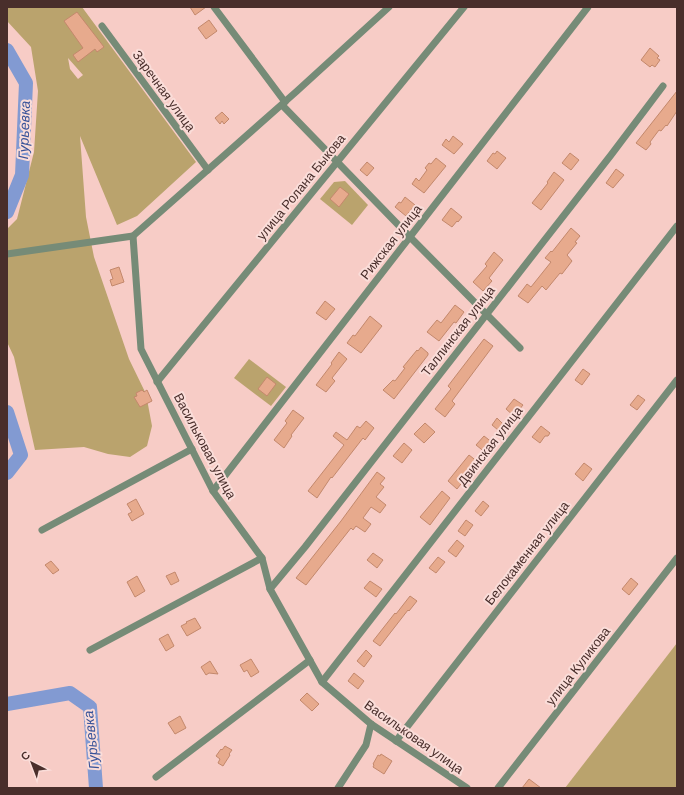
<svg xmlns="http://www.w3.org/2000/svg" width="684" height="795" font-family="'DM Sans',sans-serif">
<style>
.green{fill:#baa36d;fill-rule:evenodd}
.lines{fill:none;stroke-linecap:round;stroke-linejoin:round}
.river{stroke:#829ad2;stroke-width:14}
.building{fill:#e7aa8d;stroke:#c3886c}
.minor{stroke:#768b77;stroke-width:7}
.labels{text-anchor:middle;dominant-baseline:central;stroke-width:4;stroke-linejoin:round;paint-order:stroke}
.street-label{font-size:13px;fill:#492e2b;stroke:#faddd9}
.water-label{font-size:14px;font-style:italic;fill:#395399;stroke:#faddd9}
</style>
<rect width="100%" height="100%" fill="#f7ccc6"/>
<!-- green -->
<g class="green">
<path d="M7 7H82L196 162 137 216 117 225 80 136 86 217 94 257 129 359 146 394 152 426 147 446 130 457 108 454 84 447 35 450 14 357 7 342V229L17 219 34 152 38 91 31 47 7 21ZM68 58 83 75 78 79 70 69Z"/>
<polygon points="345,181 368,205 352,225 320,199 334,182"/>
<polygon points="249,359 286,387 271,406 234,378"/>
<polygon points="677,643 677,788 565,788"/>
</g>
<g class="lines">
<!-- river -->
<g class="river">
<polyline points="7,50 26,83 22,175 7,212"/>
<polyline points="7,412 21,455 7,473"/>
<polyline points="7,704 70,693 90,707 96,788"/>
</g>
</g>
<!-- building -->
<g class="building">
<polygon points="190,7 206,7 195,15"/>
<polygon points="77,12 104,47 97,52 95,49 78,62 73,55 83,48 64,21"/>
<polygon points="209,20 217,31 206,39 198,28"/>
<polygon points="650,48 659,56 657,58 660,60 655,67 652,65 650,67 641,60"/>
<polygon points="677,91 677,111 667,126 666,125 661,131 659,130 650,142 651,144 646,150 636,143"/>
<polygon points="222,112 229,119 224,124 222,121 220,124 215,118"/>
<polygon points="453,136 463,144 454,154 442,145 446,139 449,142"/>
<polygon points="497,151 506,158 497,169 487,161 493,153 495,154"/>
<polygon points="570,153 579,160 571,170 562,163"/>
<polygon points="436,158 446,166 424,193 412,184 416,178 419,181 427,170 425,168 429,163 431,164"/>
<polygon points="367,162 374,168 367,176 360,170"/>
<polygon points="616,169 624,175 613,188 606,183"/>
<polygon points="554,172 564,180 541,210 532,203 548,183 547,182"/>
<polygon points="340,187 349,194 339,207 330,199"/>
<polygon points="405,197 415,205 406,216 395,207 399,202 401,203"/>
<polygon points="451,208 462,217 458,222 457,221 452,227 442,220"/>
<polygon points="571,228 580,236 575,242 577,243 567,255 572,261 562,274 560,273 546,290 542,286 528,303 518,296 527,284 531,287 551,262 545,258 551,251 552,252"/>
<polygon points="494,252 503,260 489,278 492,281 483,291 473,282 487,266 485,264"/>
<polygon points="119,267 124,282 112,286 110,280 113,279 110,270"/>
<polygon points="325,301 335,309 326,320 316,313"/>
<polygon points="455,305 464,312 456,323 454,322 439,341 427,332 437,320 441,323"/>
<polygon points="370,316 382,326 361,353 347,343 353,335 355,336"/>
<polygon points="484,339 493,346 452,401 455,404 445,417 435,409 451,389 448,386"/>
<polygon points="421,347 428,353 428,355 394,399 383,390 393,380 395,381 405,368 403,367 417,350 418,351"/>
<polygon points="339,352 347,359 332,378 335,381 326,392 316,385 332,364 331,363"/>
<polygon points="583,369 590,374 582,385 575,380"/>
<polygon points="267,377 276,384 267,396 258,389"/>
<polygon points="142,390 144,392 147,390 152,401 140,407 134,397 137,396 136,393"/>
<polygon points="638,395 645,400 637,410 630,405"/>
<polygon points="514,399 523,405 514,416 506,409"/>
<polygon points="293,410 304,418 291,435 292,436 284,448 274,440 287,423 285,421"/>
<polygon points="497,418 503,424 498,430 492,425"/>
<polygon points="366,421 374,428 365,440 363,438 332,478 331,477 317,498 308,491 344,445 333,436 336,432 347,440 357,426 360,428"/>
<polygon points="425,423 435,432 424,443 414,434"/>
<polygon points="541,426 550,433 548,436 545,436 540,443 532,437"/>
<polygon points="484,436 493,443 486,453 476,445"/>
<polygon points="404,443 412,450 402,463 393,456"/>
<polygon points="469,455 478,462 457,489 448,481"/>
<polygon points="584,463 592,469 583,481 575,474"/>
<polygon points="377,472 385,478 380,484 384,487 376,497 386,505 380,513 371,507 363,518 371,524 365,532 356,526 353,530 351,528 306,585 296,578 341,521"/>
<polygon points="442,491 450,498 430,525 420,517"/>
<polygon points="136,499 144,514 132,521 128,514 132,512 127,504"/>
<polygon points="483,501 489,506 481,516 475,511"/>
<polygon points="466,520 473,525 465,536 458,531"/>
<polygon points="457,540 464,546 456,557 448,551"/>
<polygon points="373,553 383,560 377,568 367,560"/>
<polygon points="438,557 445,562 436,573 429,568"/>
<polygon points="51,561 59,570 53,574 45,565"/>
<polygon points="175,572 179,581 171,585 166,576"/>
<polygon points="137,576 145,591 135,597 127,582"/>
<polygon points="631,578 638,584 629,595 622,589"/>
<polygon points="370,581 382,589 376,597 364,588"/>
<polygon points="410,596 417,601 409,611 408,610 380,646 373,641 395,613 396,614"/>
<polygon points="195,618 201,628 187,636 181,626 187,623 186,622"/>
<polygon points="168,634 174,646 166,651 159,639"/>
<polygon points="366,650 372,656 364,667 357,661"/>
<polygon points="251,659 259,672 251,677 247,670 244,672 240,665"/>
<polygon points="210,661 218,674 209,673 206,675 201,667"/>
<polygon points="354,673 364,681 358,689 348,681"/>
<polygon points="307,693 319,704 312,711 300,700"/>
<polygon points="180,716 186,728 175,734 168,723"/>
<polygon points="225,746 232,750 229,754 230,755 223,766 218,763 220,759 216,756 221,749 222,750"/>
<polygon points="381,754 392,761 384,774 373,767 374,765 373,764 378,755 380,756"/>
<polygon points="529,779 541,788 522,788"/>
</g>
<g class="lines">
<!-- minor -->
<g class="minor">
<polyline points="214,7 285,102"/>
<polyline points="102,26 208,170"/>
<polyline points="282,105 410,237 520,348"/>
<polyline points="133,236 141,349 213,491 262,558 270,589 322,682 371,724 467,788"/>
<polyline points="7,254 133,236 297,91 389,7"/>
<polyline points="157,382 464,7"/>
<polyline points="213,491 588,7"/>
<polyline points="42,530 192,449"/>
<polyline points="270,589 305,547 611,155 663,86"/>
<polyline points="90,650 262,558"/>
<polyline points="322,682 677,226"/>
<polyline points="396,741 677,380"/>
<polyline points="156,777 310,660"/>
<polyline points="338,788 366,745 371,724"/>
<polyline points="498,788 677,558"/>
</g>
</g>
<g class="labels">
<!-- street labels -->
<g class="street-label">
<text transform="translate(164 91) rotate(54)">Заречная улица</text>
<text transform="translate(301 187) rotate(-51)">улица Ролана Быкова</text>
<text transform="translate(391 242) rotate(-52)">Рижская улица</text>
<text transform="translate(458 331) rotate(-52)">Таллинская улица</text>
<text transform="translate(205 446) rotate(62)">Васильковая улица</text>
<text transform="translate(490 446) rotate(-52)">Двинская улица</text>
<text transform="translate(527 553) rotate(-52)">Белокаменная улица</text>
<text transform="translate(578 666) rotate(-52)">улица Куликова</text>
<text transform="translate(414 737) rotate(35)">Васильковая улица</text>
</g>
<!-- water labels -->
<g class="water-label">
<text transform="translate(24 130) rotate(-88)">Гурьевка</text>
<text transform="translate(91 740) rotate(-96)">Гурьевка</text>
</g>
</g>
<!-- border -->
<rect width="684" height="795" fill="none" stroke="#492e2b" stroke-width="16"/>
<!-- north arrow -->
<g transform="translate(32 763) rotate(318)" stroke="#faddd9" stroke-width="3" paint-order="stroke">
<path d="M0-3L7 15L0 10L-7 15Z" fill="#492e2b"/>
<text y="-6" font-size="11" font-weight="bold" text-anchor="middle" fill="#492e2b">С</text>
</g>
</svg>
